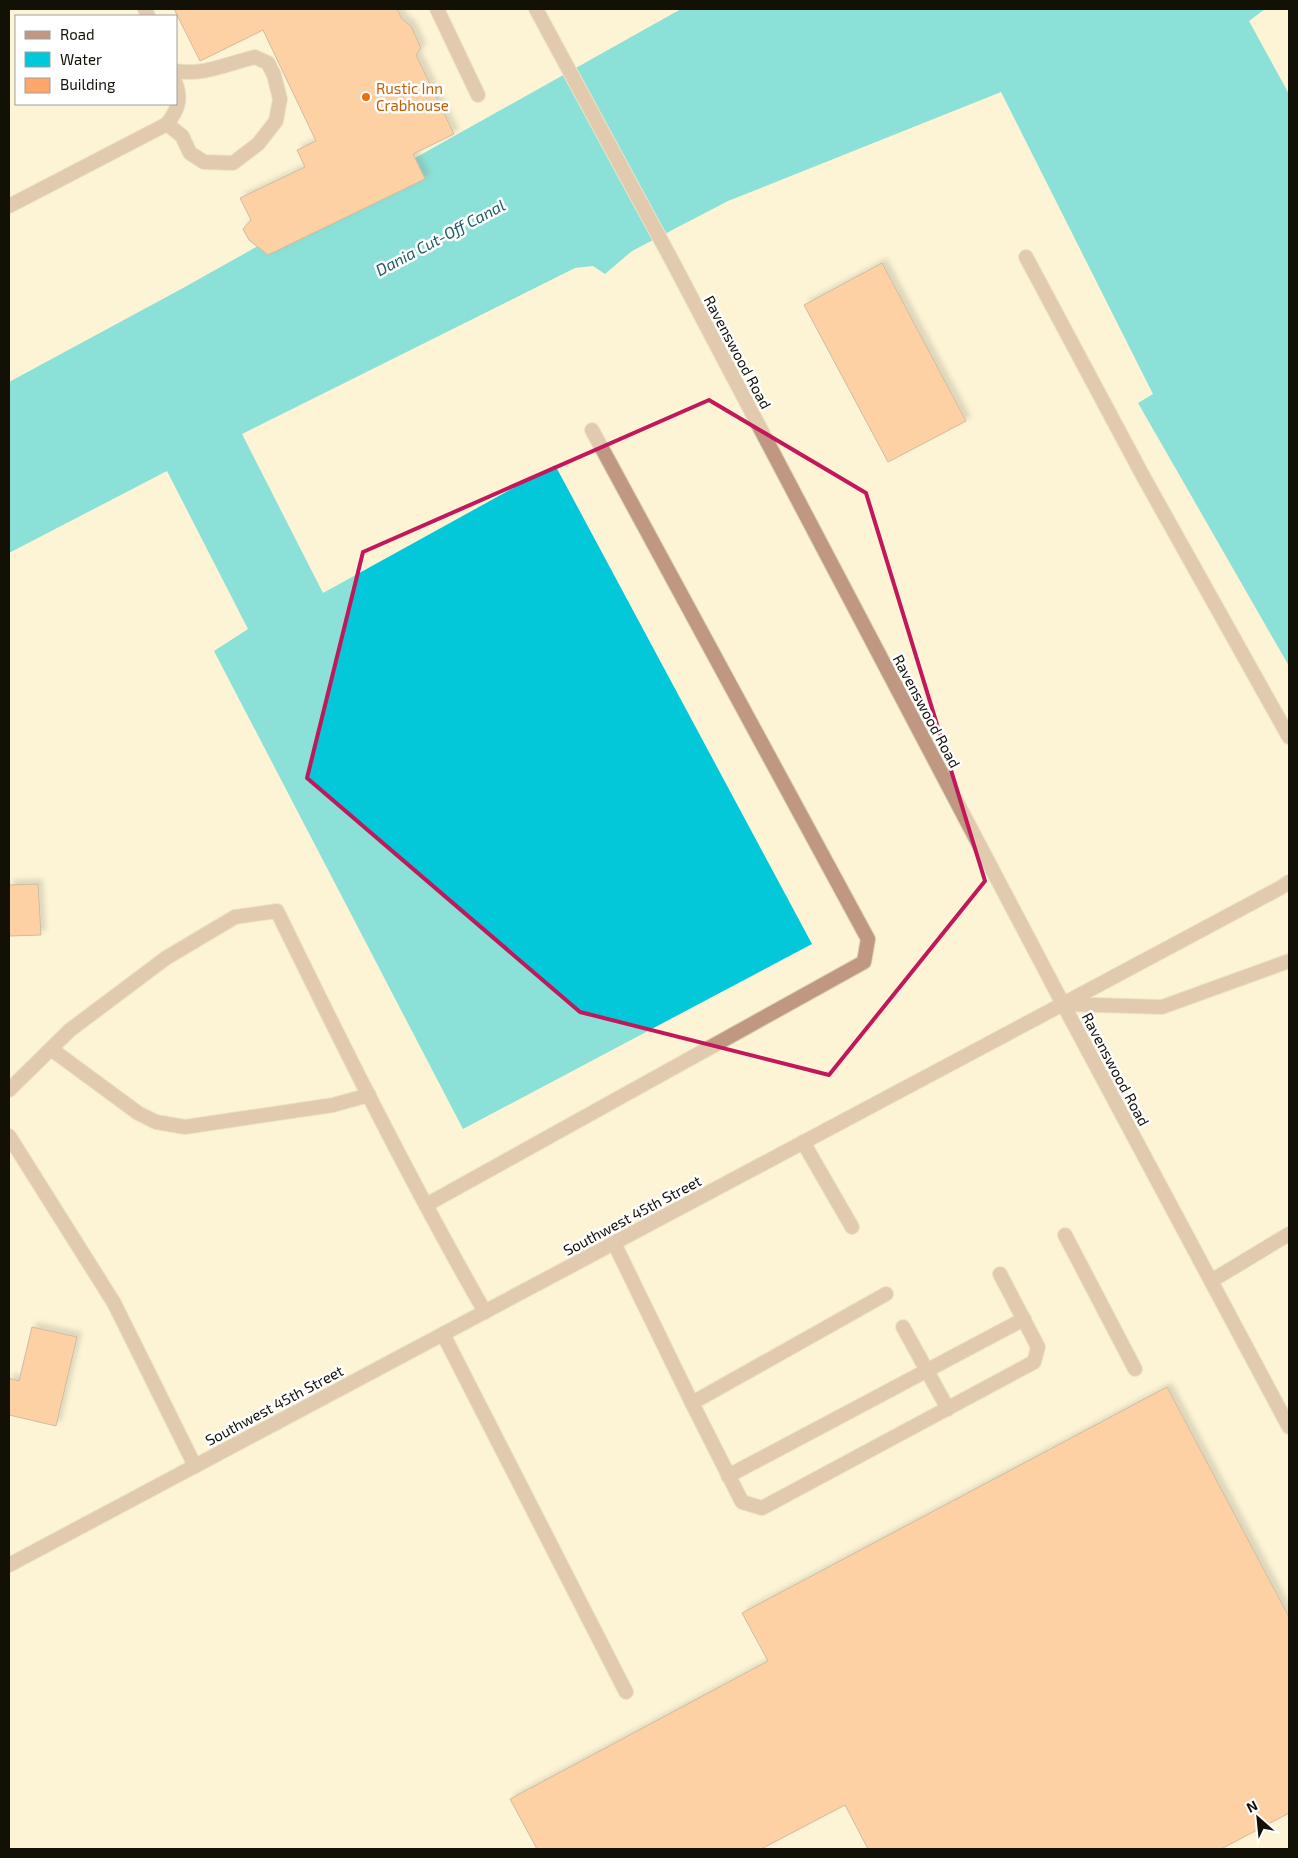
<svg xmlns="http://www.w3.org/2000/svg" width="1298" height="1858" font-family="'Exo 2',sans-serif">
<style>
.water{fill:#02c8d9}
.building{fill:#ffa66a;stroke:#917766;filter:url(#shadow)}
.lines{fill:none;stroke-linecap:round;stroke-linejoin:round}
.service-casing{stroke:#d8d0b5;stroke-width:16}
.minor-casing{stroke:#d8d0b5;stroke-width:16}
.tertiary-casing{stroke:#d8d0b5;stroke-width:16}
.service{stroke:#c09881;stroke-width:14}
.minor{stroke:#c09881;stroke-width:14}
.tertiary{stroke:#c09881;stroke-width:14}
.marked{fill:none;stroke:#c2185b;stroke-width:4;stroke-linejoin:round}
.food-dot{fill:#e8710a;stroke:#fff;stroke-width:2}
.labels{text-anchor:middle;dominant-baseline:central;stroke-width:5;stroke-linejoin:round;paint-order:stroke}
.food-label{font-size:15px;fill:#c56008;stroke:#fff;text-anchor:start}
.street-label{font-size:15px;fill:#131006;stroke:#fff}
.water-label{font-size:16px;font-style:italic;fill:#1d5d64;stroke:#fff}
</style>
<defs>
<filter id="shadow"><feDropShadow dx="4.5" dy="-4.5" stdDeviation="2.5" flood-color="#0004"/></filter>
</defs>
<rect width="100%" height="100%" fill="#fdf4d6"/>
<!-- water -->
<polygon class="water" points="681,9 1265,9 1249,21 1289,94 1289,666 1138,403 1153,394 1001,92 728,201 632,251 605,274 593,266 575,268 242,434 323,593 555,465 812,944 463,1129 214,651 248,629 167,471 9,553 9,382 183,288"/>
<!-- building -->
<g class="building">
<polygon points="174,9 397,9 402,19 411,26 421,48 416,55 454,134 413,154 425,179 268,255 249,240 243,229 251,220 240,198 305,167 297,150 316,141 263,30 200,61"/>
<polygon points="882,263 966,421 888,462 804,305"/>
<polygon points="38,884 41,935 9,936 9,885"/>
<polygon points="32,1327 77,1337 56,1426 9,1415 9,1378 19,1381"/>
<polygon points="1167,1387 1289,1617 1289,1813 1221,1849 868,1849 845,1805 761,1849 537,1849 510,1799 768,1661 742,1613"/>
</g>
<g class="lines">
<!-- service casing -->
<g class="service-casing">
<g id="service">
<polyline points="437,9 478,95"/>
<path d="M167 124 182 136 190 153 204 162 233 163 258 144 276 121 280 99 274 75 268 63 255 57C229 63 203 76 176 71"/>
<polyline points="1026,257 1143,476 1289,737"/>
<polyline points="1063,1004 1280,888 1289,882"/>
<polyline points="51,1049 138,1113 156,1122 185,1127 333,1105 369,1095"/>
<path d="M9 1090 70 1030 166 958 235 917 277 911C343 1046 410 1181 485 1312"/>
<polyline points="9,1136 114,1303 195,1466"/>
<polyline points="803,1142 852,1227"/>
<polyline points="426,1205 864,962 868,939 592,430"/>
<polyline points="1065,1235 1135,1369"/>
<polyline points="614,1243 692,1403 886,1294"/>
<polyline points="903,1327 948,1409"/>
<polyline points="443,1334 626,1692"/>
<polyline points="692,1403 742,1502 762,1508 1034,1362 1038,1347 1000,1274"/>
<polyline points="728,1476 1024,1319"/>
</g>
</g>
<!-- minor casing -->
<g class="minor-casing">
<g id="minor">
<polyline points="145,9 148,16"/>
<path d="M9 206 167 124C177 111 182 100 176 84"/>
<polyline points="1211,1281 1289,1234"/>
<polyline points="9,1565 1063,1004 1162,1007 1289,961"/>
</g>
</g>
<!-- tertiary casing -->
<g class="tertiary-casing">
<polyline id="tertiary" points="536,9 669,255 1063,1004 1289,1427"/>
</g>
<!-- service -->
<use href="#service" class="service"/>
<!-- minor -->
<use href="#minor" class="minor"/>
<!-- tertiary -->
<use href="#tertiary" class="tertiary"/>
</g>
<!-- marked area -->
<path d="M0 0H1298V1858H0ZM709 400 866 493 985 881 829 1075 580 1012 307 778 363 552Z" fill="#fdf4d6" fill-opacity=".55" fill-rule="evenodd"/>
<path class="marked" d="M709 400 866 493 985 881 829 1075 580 1012 307 778 363 552Z"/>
<!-- markers -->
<circle class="food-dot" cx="366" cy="97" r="5"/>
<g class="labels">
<!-- food labels -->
<g class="food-label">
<text x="376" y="88">Rustic Inn<tspan x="376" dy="17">Crabhouse</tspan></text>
</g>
<!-- street labels -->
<g class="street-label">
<text transform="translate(738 352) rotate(62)">Ravenswood Road</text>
<text transform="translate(927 711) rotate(62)">Ravenswood Road</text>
<text transform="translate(1116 1069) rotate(62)">Ravenswood Road</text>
<text transform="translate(632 1215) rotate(-28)">Southwest 45th Street</text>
<text transform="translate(274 1405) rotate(-28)">Southwest 45th Street</text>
</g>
<!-- water labels -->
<g class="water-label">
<text transform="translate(440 237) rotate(-28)">Dania Cut-Off Canal</text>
</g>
</g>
<!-- border -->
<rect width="1298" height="1858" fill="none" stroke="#131006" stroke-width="20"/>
<!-- legend -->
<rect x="15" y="15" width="162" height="90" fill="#ffffff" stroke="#a19f9b"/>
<rect x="25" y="31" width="25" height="8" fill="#c09881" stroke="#a19f9b"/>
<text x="60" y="40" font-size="15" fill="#131006">Road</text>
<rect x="25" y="52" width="25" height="15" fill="#02c8d9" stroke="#a19f9b"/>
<text x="60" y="65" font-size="15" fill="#131006">Water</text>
<rect x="25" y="78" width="25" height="15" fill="#ffa66a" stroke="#a19f9b"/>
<text x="60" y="90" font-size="15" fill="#131006">Building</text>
<!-- north arrow -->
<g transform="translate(1258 1818) rotate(333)" stroke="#ffffff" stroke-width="4" paint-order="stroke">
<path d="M0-4L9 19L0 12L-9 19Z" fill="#131006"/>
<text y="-8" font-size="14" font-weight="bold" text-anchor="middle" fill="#131006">N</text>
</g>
</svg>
